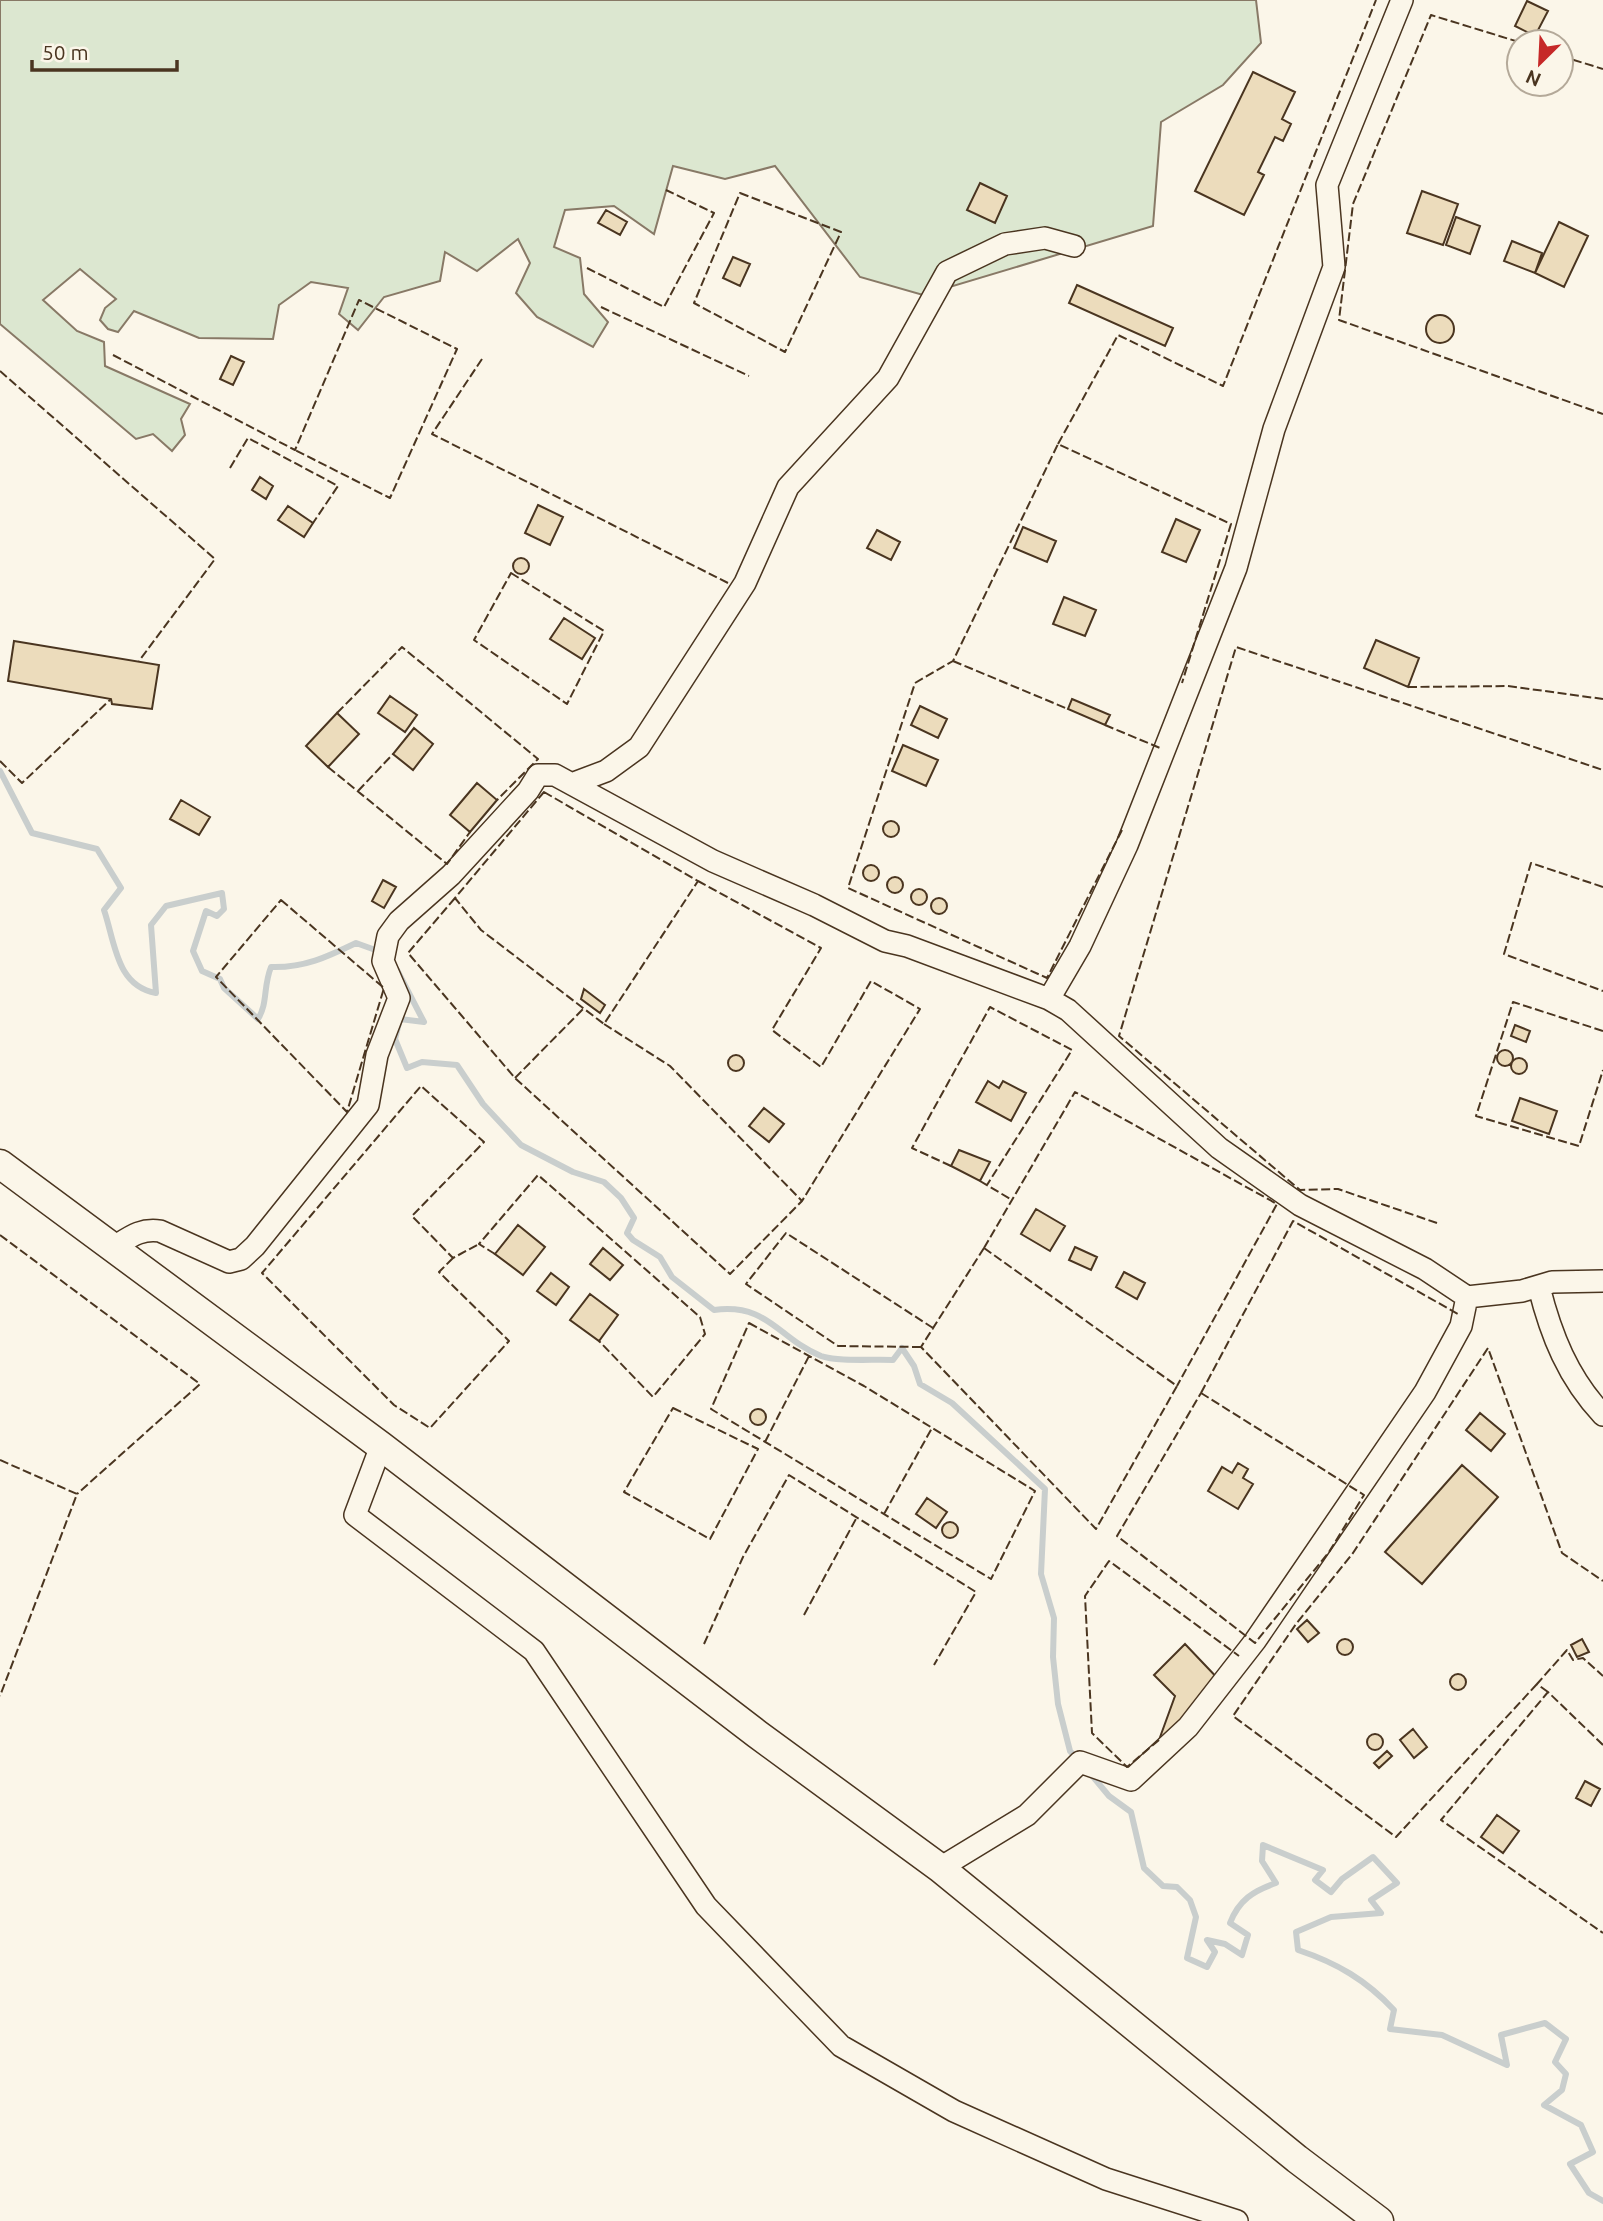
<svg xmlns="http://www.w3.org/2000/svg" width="1603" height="2221" viewBox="0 0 1603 2221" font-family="Ubuntu,sans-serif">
<rect width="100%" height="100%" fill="#fbf6e9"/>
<path fill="#dce7d0" stroke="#887966" stroke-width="2" d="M0,0H1256L1261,43L1223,85L1161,122L1153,226L923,295L860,277L775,166L725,179L673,166L654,234L614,206L565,210L554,247L580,258L584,294L608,322L593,347L537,317L516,293L530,263L518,239L477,271L445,252L440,281L384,297L358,330L339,314L348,288L311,282L279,305L273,339L199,338L134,311L118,332L108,329L100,320L105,308L116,299L80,269L43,300L77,331L104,342L105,366L190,404L181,419L185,435L172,451L153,434L136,439L0,324Z"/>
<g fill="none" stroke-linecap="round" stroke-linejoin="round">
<path stroke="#c9cecd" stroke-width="6" d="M0,771L32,833L97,849L121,888L104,910C115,942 116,986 156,993L151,925L166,906L222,893L224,909L217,916L206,911L193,951L202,971L220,979L224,988L258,1019C268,1003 263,987 271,967C304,968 327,957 356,943L381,952
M397,970L424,1022L400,1019L395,1039L407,1068L422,1062L457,1065L483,1104L521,1145L573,1172L604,1182L621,1198L634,1218L627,1233L633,1240L660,1257L672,1277L714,1310C769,1303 777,1338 821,1356C837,1362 874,1359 893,1360L902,1348L914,1366L920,1384L952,1403L1045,1489L1041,1574L1054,1618L1053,1657L1058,1704L1070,1751L1077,1759
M1089,1772L1109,1796L1131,1812L1144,1868L1163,1886L1177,1887L1190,1900L1196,1917L1187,1958L1207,1967L1215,1952L1207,1940L1225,1944L1242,1955L1248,1935L1230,1923C1239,1900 1253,1891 1276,1883L1262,1861L1263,1845L1323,1870L1315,1880L1331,1892L1342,1879L1373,1857L1397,1883L1371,1900L1381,1913L1331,1917L1296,1932L1298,1950C1337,1963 1366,1980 1394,2010L1390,2029L1442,2035L1507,2065L1501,2035L1545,2023L1566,2039L1555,2062L1566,2074L1562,2090L1544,2105L1581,2125L1593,2152L1570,2164L1589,2193L1603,2201"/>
</g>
<path fill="#ecdcbc" stroke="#4a3520" stroke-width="2" d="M1527,1L1548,11L1535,36L1515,26Z
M1253,72L1295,92L1282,119L1291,124L1283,141L1275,137L1258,172L1264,175L1244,215L1195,191Z
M980,183L1007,196L995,223L967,210Z
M1422,191L1458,204L1443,245L1407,233Z
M606,210L627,222L620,235L598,223Z
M1456,217L1480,226L1470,254L1446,245Z
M1559,222L1588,236L1564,287L1535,273Z
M1512,241L1542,253L1535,273L1504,261Z
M733,257L750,264L740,286L723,278Z
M1077,285L1173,328L1165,346L1069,303Z
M1426 329a14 14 0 1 1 28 0a14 14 0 1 1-28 0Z
M231,356L244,362L233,385L220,379Z
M260,477L273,486L266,499L252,490Z
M538,505L563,517L550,545L525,533Z
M288,506L313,523L304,537L278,520Z
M1176,519L1200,530L1186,562L1162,552Z
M1023,527L1056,541L1047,562L1014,548Z
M877,530L900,542L891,560L867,548Z
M513 566a8 8 0 1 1 16 0a8 8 0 1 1-16 0Z
M1064,597L1096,610L1085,636L1053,624Z
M564,618L595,638L582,659L550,639Z
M1376,640L1419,658L1408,687L1364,668Z
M14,641L159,665L152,709L112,704L111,699L8,681Z
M390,696L417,715L405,732L378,713Z
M1072,699L1110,715L1105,725L1068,709Z
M920,706L947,719L938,738L911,725Z
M337,713L359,734L328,767L306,746Z
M414,728L433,744L413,770L393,754Z
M903,745L938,760L926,786L892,771Z
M477,783L497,800L470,832L450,815Z
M181,800L210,817L199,835L170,819Z
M883 829a8 8 0 1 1 16 0a8 8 0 1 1-16 0Z
M863 873a8 8 0 1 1 16 0a8 8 0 1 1-16 0Z
M887 885a8 8 0 1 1 16 0a8 8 0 1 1-16 0Z
M383,880L396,887L384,908L372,901Z
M911 897a8 8 0 1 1 16 0a8 8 0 1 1-16 0Z
M931 906a8 8 0 1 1 16 0a8 8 0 1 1-16 0Z
M584,989L605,1005L600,1013L581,999Z
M1515,1025L1530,1031L1526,1042L1511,1036Z
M1497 1058a8 8 0 1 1 16 0a8 8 0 1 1-16 0Z
M728 1063a8 8 0 1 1 16 0a8 8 0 1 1-16 0Z
M1511 1066a8 8 0 1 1 16 0a8 8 0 1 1-16 0Z
M988,1081L999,1088L1003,1081L1026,1093L1011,1121L976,1102Z
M1520,1098L1557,1111L1549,1134L1512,1121Z
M764,1108L784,1124L769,1142L749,1126Z
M959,1150L990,1162L980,1181L951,1166Z
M1036,1209L1065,1226L1050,1251L1021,1234Z
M518,1225L545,1247L523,1275L495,1254Z
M1075,1247L1097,1257L1091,1270L1069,1260Z
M603,1248L623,1265L610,1280L590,1264Z
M1124,1272L1145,1283L1137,1299L1116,1287Z
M551,1273L569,1287L556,1305L537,1291Z
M590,1294L618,1315L599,1341L570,1320Z
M750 1417a8 8 0 1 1 16 0a8 8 0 1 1-16 0Z
M1480,1413L1505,1434L1491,1451L1466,1430Z
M1238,1463L1248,1469L1243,1478L1253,1484L1238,1509L1208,1491L1222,1467L1232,1473Z
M1462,1465L1498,1497L1422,1584L1385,1552Z
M927,1498L947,1512L936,1528L916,1514Z
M942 1530a8 8 0 1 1 16 0a8 8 0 1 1-16 0Z
M1307,1620L1319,1633L1308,1642L1297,1629Z
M1337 1647a8 8 0 1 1 16 0a8 8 0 1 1-16 0Z
M1582,1639L1589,1652L1577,1657L1571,1645Z
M1185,1644L1223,1684L1159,1740L1175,1696L1154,1675Z
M1450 1682a8 8 0 1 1 16 0a8 8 0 1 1-16 0Z
M1413,1729L1427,1747L1414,1758L1400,1740Z
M1367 1742a8 8 0 1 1 16 0a8 8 0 1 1-16 0Z
M1387,1751L1392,1756L1379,1768L1374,1763Z
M1585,1781L1600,1789L1591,1806L1576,1798Z
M1497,1815L1519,1831L1503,1853L1481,1837Z"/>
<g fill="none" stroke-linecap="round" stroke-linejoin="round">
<defs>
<path id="minor" d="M574,783L606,771L639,747L745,583L788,487L888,378L947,272L1005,244L1045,238L1074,246
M1049,999L1080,946L1127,845L1236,568L1274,429L1334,267L1327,185L1402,0
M114,1247C130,1237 141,1228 160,1231L229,1262L241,1259L255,1246L368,1105L377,1055L399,998L383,961L388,936L399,921L451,875L528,791L538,775H555L713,861L814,905L885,941L907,946L1049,999L1068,1010L1219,1148L1300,1205L1425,1269L1467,1297L1522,1291L1552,1282L1603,1281
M1539,1287C1551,1335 1568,1378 1603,1415
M381,1446L355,1515L534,1651L706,1906L841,2046L954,2111L1106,2179L1237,2221
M940,1868L1027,1815L1080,1762L1131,1780L1188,1727L1255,1641L1425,1392L1461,1326L1467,1297"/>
<path id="major" d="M0,1164L381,1446L757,1734L940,1868L1297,2159L1379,2221"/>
</defs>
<use href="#minor" stroke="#4a3520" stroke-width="24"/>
<use href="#major" stroke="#4a3520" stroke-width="31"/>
<use href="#minor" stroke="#fbf6e9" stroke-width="21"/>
<use href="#major" stroke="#fbf6e9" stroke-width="28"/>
<path stroke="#4a3520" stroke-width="2" stroke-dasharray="9 3.5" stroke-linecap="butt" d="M1519,42L1431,15L1353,204L1339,320L1603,414
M1561,56L1603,69
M740,193L841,232L785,352L694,303Z
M587,268L664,307L714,213L666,190
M601,307L749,376
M113,355L295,450L359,300L457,349L390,498L295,450
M482,359L432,434L730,584
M0,371L215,559L139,661
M1058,444L1118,335L1223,386L1376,0
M230,468L248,438L338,486L313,523
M511,573L604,631L567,704L474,640Z
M953,661L1068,709
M1408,687L1508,686L1603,699
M337,713L402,647L538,759L497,800
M1105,725L1160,748
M0,761L22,783L111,699
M328,767L447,864L470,832
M358,791L393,754
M544,792L698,881L604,1024L481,930L455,898Z
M1122,830L1047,978L848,888L915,683L953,661L1058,444L1231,524L1182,683
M1603,887L1531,863L1504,954L1603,991
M455,898L408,953L515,1078L730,1274L802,1201L920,1009L871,981L821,1067L772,1030L821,948L698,881
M281,900L384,988L347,1112L216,977Z
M604,1024L670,1066L802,1201
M1603,1031L1513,1002L1476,1116L1579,1146L1603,1070
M515,1078L584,1008
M951,1166L912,1148L990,1007L1072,1050L987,1185
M980,1181L1012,1200
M1437,1223L1338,1189L1300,1190L1119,1036L1236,647L1603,770
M0,1235L200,1384L77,1494
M984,1248L1177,1386L1096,1529L921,1347Z
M984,1248L1075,1092L1277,1204L1177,1386
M495,1254L479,1244L538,1175L700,1317L705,1334L653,1397L599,1341
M453,1258L439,1272L509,1341L430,1428L394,1405L262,1273L421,1086L484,1142L412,1216L453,1258L479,1244
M749,1323L864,1386L1035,1491L991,1579L711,1409Z
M921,1347L838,1346L746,1284L786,1233L933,1328
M1201,1393L1364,1495L1329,1552L1255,1643L1117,1536Z
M1201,1393L1293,1221L1458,1314
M673,1408L758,1449L710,1539L624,1492Z
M765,1442L809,1356
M0,1460L77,1494L0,1696
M884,1514L932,1428
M804,1615L857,1517
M704,1644L743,1557L789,1475L976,1592L934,1665
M1537,1684L1396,1837L1233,1716L1296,1624L1353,1553L1488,1348L1562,1553L1603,1581
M1548,1692L1537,1684L1567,1650L1573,1660L1583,1658L1603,1676
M1159,1740L1127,1767L1092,1733L1085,1596L1109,1561L1239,1656
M1603,1745L1548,1692L1441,1820L1603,1933"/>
</g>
<g transform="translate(1540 63) rotate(204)"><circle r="33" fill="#fbf6e9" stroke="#b4a999" stroke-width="2"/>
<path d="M0-5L12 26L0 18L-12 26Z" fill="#c62828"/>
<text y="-10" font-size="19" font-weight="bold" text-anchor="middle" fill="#4a3520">N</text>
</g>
<path d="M32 60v10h145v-10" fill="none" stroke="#4a3520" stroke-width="3.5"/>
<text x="42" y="60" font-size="21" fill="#4a3520" stroke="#fbf6e9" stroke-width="5" paint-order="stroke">50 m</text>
</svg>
